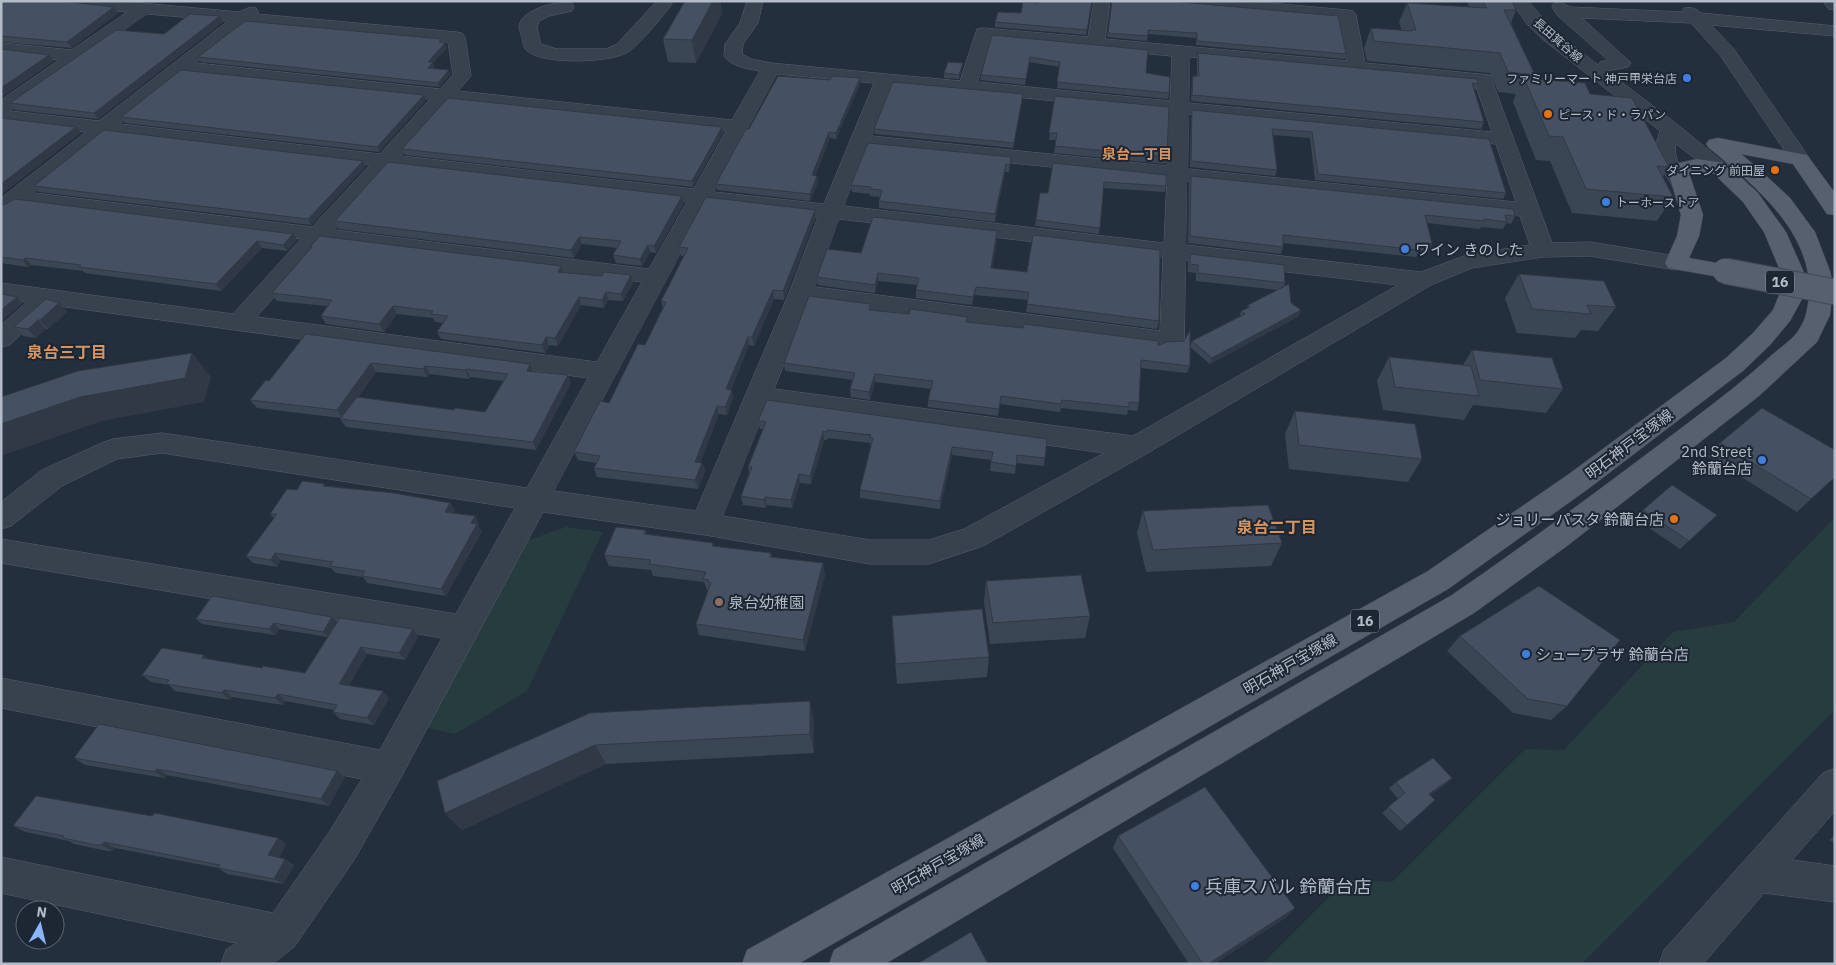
<svg xmlns="http://www.w3.org/2000/svg" width="1836" height="965" viewBox="0 0 1836 965" font-family="'IBM Plex Sans','Noto Sans JP',sans-serif">
<rect width="100%" height="100%" fill="#242f3e"/>
<path fill="#263c3f" d="M1835,517V710L1582,964H1262L1347,879L1392,882L1525,749L1564,750L1673,632L1734,622Z
M566,527L603,532L527,691L455,734L427,728L523,542Z"/>
<g fill="none" stroke-linecap="round" stroke-linejoin="round">
<defs>
<path id="minor" d="M54,1H120L239,12L250,7L256,8L258,12L257,14L456,32L462,33L465,37L471,76L458,91L732,120L760,71C748,69 732,67 724,56L725,44L740,23L747,1H763L758,23L743,44L742,54L751,59L771,63L960,81L977,29L983,28L1088,37L1094,1H1110L1105,39L1347,61L1339,19L1186,6L1180,5L1178,1H1247L1347,10L1353,11L1356,15L1365,63L1490,75L1552,243L1590,242L1676,256L1684,258L1687,263L1684,268L1676,270L1590,256L1543,257L1472,268L1431,285L1146,454L983,546L929,564H870L705,535L543,512L400,779L354,860L294,947L272,964H221L226,950L236,943L1,893V857L273,913L328,834L362,779L1,708V678L380,750L442,638L1,563V539L456,614L515,508L162,453L117,459L62,486L11,526L1,529V502L42,470L104,442L113,439L162,433L527,488L588,378L51,305L10,345L1,347V325L27,302L1,299V283L233,314L301,239L20,204C14,209 9,211 1,209V198L86,132L1,122V100L59,60L1,53V43L72,50L127,12L62,6L56,5ZM147,14L228,21L99,121L10,111ZM247,23L448,42L453,75L440,89L196,63ZM990,39L1172,56L1170,101L978,82ZM1190,57L1475,84L1492,132L1189,103ZM184,73L430,99L380,154L120,124ZM777,74L874,83L824,204L714,192ZM892,85L1169,112L1167,166L872,136ZM449,101L726,131L694,189L401,156ZM1189,114L1496,144L1516,202L1188,169ZM108,134L370,165L312,227L34,193ZM867,148L1167,179L1164,243L844,206ZM391,167L687,202L649,269L335,230ZM1187,181L1520,216L1530,245L1467,255L1421,272L1186,245ZM707,204L818,217L789,293L696,511L554,491ZM839,219L1163,257L1160,331L815,287ZM324,242L642,282L597,362L257,317ZM1186,260L1398,285L1133,436L774,389L809,302L1172,349L1181,347L1184,341ZM767,406L1104,453L964,529L929,540H870L723,516Z
M655,1H671L672,4C665,14 638,46 628,52C611,63 543,65 527,51C523,48 523,42 522,37C521,34 519,29 519,26C521,9 559,0 572,3L574,7L572,11L549,16L539,21L537,28L541,44L557,49H606L617,44L655,3Z
M1511,1H1528L1553,30L1598,65L1600,62L1608,60L1558,16L1552,7L1554,3L1560,2L1570,7L1682,12L1684,8C1692,7 1695,8 1701,13L1835,26V36L1711,25L1733,48L1810,159L1807,163L1800,165L1793,163L1720,55L1691,23L1582,18L1631,63L1628,67L1607,71L1678,125L1729,167L1726,171L1719,173L1712,171L1676,144C1672,159 1685,173 1692,186L1689,190L1682,192L1675,190L1657,161L1654,151L1660,131L1541,38L1528,25Z
M1823,1H1835V10L1829,9Z
M1835,769V811L1792,860L1835,866V902L1764,893L1703,964H1659L1664,950L1823,773Z"/>
<path id="major" d="M1718,138L1807,155L1835,193V215L1827,214L1793,164L1741,154L1759,169L1790,198L1815,232L1830,271L1833,286L1830,315L1817,342L1759,396L1567,546L1474,613L885,964H829L834,950L1452,595C1532,540 1610,482 1688,423C1717,401 1746,379 1773,354C1781,347 1792,340 1798,331C1801,327 1805,319 1806,314C1825,242 1758,188 1709,148L1706,144L1709,140Z
M1697,159L1726,163L1758,193L1786,232L1805,275V287L1802,299L1790,321L1770,345L1744,370L1588,489L1448,589L798,964H742L747,950L1428,571L1569,474L1726,358L1753,333L1773,310L1780,293L1782,275L1764,232L1743,202L1713,173H1689L1703,215L1699,236L1689,258L1733,266L1736,271L1733,276L1725,278L1668,268L1665,263L1677,236L1681,215L1668,171L1675,164Z"/>
</defs>
<use href="#minor" stroke="#565f6c" stroke-width="1"/>
<use href="#major" stroke="#414a57" stroke-width="1"/>
<use href="#minor" fill="#38414e" fill-rule="evenodd"/>
<use href="#major" fill="#56606e" fill-rule="evenodd"/>
<defs>
<path id="major-bridge" d="M1725,271L1835,292"/>
</defs>
<use href="#major-bridge" stroke="#414a57" stroke-width="27" stroke-linecap="butt"/>
<use href="#major-bridge" stroke="#56606e" stroke-width="25"/>
</g>
<path fill="#3b4654" fill-rule="evenodd" d="M1,1L114,7L118,13L72,48L1,42Z
M684,1H720L722,14L696,63L668,62L663,39L685,2Z
M1092,1L1086,35L995,27V22L1021,13L1038,3Z
M1112,1L1181,2L1346,54L1345,59L1196,45V38L1148,34L1147,41L1107,37Z
M1467,1H1512L1516,10L1511,23L1535,75L1533,79L1590,94L1669,167L1663,177L1673,197L1657,221L1572,213L1550,161L1536,160L1513,102L1516,94L1498,92L1490,73L1367,61L1364,48L1371,28L1402,31L1399,22L1407,3L1469,7Z
M223,22L98,119L15,110L10,103Z
M992,35L1146,73L1169,93L1168,99L1057,88L1060,67L1029,62L1025,85L980,80L981,75Z
M442,39L443,43L447,48L433,63L434,67L433,68L451,74L439,87L201,62L198,57Z
M1198,53L1478,84L1475,90H1474L1484,122L1481,129L1191,101L1192,82L1193,76H1197V60Z
M962,67L959,79L944,78V73Z
M860,78V84L836,139L830,138L815,176L818,182L810,201L717,190L716,184L749,129L830,80Z
M1055,96L1167,157L1165,164L1054,153L1056,140H1049Z
M426,100L379,152L125,123L121,117Z
M1022,100L1013,148L875,134L874,129Z
M1192,110L1489,139L1506,193L1503,199L1315,180L1310,138L1273,135L1277,170L1275,176L1190,167L1191,116Z
M723,133L693,187L405,155L402,149Z
M1011,157L1009,172H1005L995,222L879,208V201L880,197L870,196V194L852,192L851,185Z
M1053,163L1166,186L1165,192L1103,188L1099,234L1035,226L1040,193H1048Z
M366,166L311,225L39,192L34,186Z
M1191,176L1515,216L1511,224L1506,223L1503,229L1481,227L1480,229L1427,223L1432,244L1429,252L1419,251L1416,257L1283,243V247L1281,254L1188,243L1189,183Z
M1,204L297,240L287,251L262,248L221,291L85,273L83,271L31,265L28,267L1,263Z
M684,204L656,253L650,252L642,266L616,263L613,255L618,248L582,244L574,258L339,229L335,221Z
M815,219L784,300L774,299L754,346L749,345L731,390L733,398L727,415L719,414L700,463H702L705,471L698,489L597,477L594,468L596,463L578,460L574,452L609,403L645,345L663,308L661,301L684,256H681L679,247Z
M997,239L992,268L1159,321L1157,329L1026,312L1028,300L975,295L972,305L916,298V290L917,285L878,281L875,293L818,285L817,277L861,253Z
M310,247L563,272L633,283L623,301L608,300L604,308L581,305L558,346L549,345L545,353L441,339L437,332L443,323L435,322L433,318L397,314L384,332L326,324L321,316L327,306L277,301L272,293L311,248Z
M1190,254L1285,283L1284,287L1291,303L1301,310L1299,316L1210,364L1190,347L1192,341L1239,317L1241,311L1247,308L1248,305L1278,290L1196,281V273L1188,272V262Z
M1519,274L1616,307L1598,331L1581,330L1575,338L1517,333L1505,298Z
M59,303L67,312L48,329H46L36,338L23,336L14,327Z
M870,304L871,310L1158,346L1190,366L1187,373L1140,368L1139,403L1137,411L1128,410L1127,415L1061,408L1060,412L1000,404L998,416L928,407V400L931,389L875,382L870,400L851,397L850,389L853,380L785,371L784,363Z
M306,334L533,371L571,383L536,450L346,427L340,419L341,418L257,408L250,400L269,381ZM376,372L427,377L430,374L469,379L470,377L503,381L485,412L454,410L358,397Z
M1472,350L1563,389L1546,413L1473,405L1464,420L1383,410L1377,381L1389,357L1463,365Z
M1295,411L1422,459L1408,482L1289,469L1285,434Z
M758,421L1045,458L1044,466L1016,463L1015,474L990,471L991,460L952,455L940,509L860,498V490L871,446H870V443L828,438L827,440H824L811,484L800,483L792,508L767,505L766,508L743,505L741,496L749,473L748,467L763,429H760Z
M1720,443L1811,499L1797,512L1708,456Z
M326,486L450,503L455,510L453,513L475,516L479,524L478,526L482,531L446,596L367,583L363,577L336,573L331,568L281,560L277,567L253,563L246,556L274,518L270,514L297,490Z
M1643,510L1717,515L1680,549L1636,519Z
M1143,511L1282,543L1271,566L1146,572L1137,533Z
M645,530L647,534L713,543L714,546L771,553L772,557L825,575L805,651L699,635L696,624L708,590H707L704,582L653,576L651,570L609,566L604,555Z
M986,581L1090,616L1085,638L990,644L984,602Z
M892,616L989,657L987,677L897,684L893,637Z
M332,617L337,622L328,637L279,629L275,635L202,624L196,619Z
M340,618L418,637L405,660L367,654L349,685L389,698L374,725L340,719L333,712L334,710L285,701L283,705L232,697L230,700L175,691L169,685L151,682L142,675L210,660L262,668L305,673Z
M1460,636L1567,706L1551,720L1513,713L1447,651Z
M590,713L814,721V753L606,764L462,830L445,813Z
M74,758L345,777L329,806L167,775L165,778L85,765Z
M1396,782L1445,785L1430,795L1428,807L1400,831L1382,813L1398,799L1389,788Z
M13,826L278,838L286,844L279,858L294,865L283,884L227,874L218,868L115,848L112,851H107L74,844L69,841L26,832Z
M1835,834V844L1830,840Z
M1118,836L1295,908L1285,918L1214,964H1189L1113,848Z"/>
<path fill="#303945" d="M712,1H720L722,14L696,63L692,40Z
M114,7L118,13L72,48L67,42Z
M220,16L223,22L98,119L94,113Z
M445,43L447,48L433,63L434,67L429,72L428,68V62Z
M49,55L54,61L1,98V88Z
M963,63L959,79V75Z
M449,70L451,74L439,87L438,83Z
M860,78V84L836,139V133Z
M424,95L426,100L379,152L377,147Z
M76,127L81,133L1,195V184Z
M722,127L723,133L693,187L692,181Z
M829,132L830,138L813,182L812,175Z
M363,161L366,166L311,225L308,219Z
M1006,164L1005,172L995,222V214Z
M817,176L818,182L810,201V194Z
M682,196L684,204L656,253L654,246Z
M815,210V219L784,300L783,291Z
M997,231V239L990,276L991,268Z
M293,234L297,240L287,251L283,245Z
M579,237L582,244L574,258L571,250Z
M257,241L262,248L221,291L216,284Z
M648,245L650,252L642,266L640,259Z
M25,258L31,265L28,267L23,260Z
M561,266L564,274L558,272Z
M878,273V281L875,293V285Z
M631,275L633,283L623,301L621,294Z
M976,287L975,295L972,305L973,297Z
M773,290L774,299L754,346L752,337Z
M606,292L608,300L604,308L602,300Z
M17,297L23,303L1,322V310Z
M579,297L581,305L558,346L555,338Z
M59,303L67,312L48,329L40,320Z
M393,306L397,314L384,332L379,324Z
M1301,310L1299,316L1210,364L1212,358Z
M38,320L46,329L36,338L28,329Z
M546,337L549,345L545,353L542,345Z
M748,337L749,345L728,397L726,389Z
M192,353L211,377L204,402L102,421L1,456V424L80,397Z
M371,363L376,372L342,418L337,410Z
M530,364L534,373L527,371Z
M425,366L430,374L427,377L423,369Z
M466,369L470,377L469,379L465,370Z
M875,374V382L870,400L869,392Z
M568,375L571,383L536,450L533,442Z
M732,390L733,398L727,415L725,407Z
M717,406L719,414L697,470L695,462Z
M823,431L824,440L811,484L810,476Z
M952,447V455L940,509V501Z
M702,463L705,471L698,489L695,480Z
M799,474L800,483L792,508L791,500Z
M765,497L767,505L766,508L764,500Z
M450,503L455,510L449,519L445,512Z
M475,516L479,524L478,526L482,531L446,596L441,589L471,523Z
M275,553L281,560L277,567L271,560Z
M823,563L825,575L805,651L803,640Z
M332,617L337,622L328,637L323,632Z
M274,623L279,629L275,635L269,629Z
M413,629L418,637L405,660L399,653Z
M361,647L367,654L346,691L339,684Z
M204,655L212,662L202,658Z
M224,690L232,697L230,700L222,693Z
M383,691L389,698L374,725L367,718Z
M278,694L285,701L283,705L275,698Z
M810,701L814,721V753L810,734Z
M595,745L606,764L462,830L445,813Z
M157,769L167,775L165,778L155,772Z
M337,771L345,777L329,806L321,799Z
M1452,778L1445,785L1422,800L1429,794Z
M278,838L286,844L277,861L268,855Z
M104,842L115,848L112,851L101,845Z
M285,859L294,865L283,884L274,879Z
M1295,908L1285,918L1214,964H1208Z"/>
<path fill="#455162" stroke="#303945" d="M1,1H62L114,7L67,42L1,36Z
M685,1H713L692,40L663,39Z
M1039,1H1092L1087,30L995,22L998,12L1021,13L1023,2L1038,3Z
M1112,1H1180L1181,2L1338,16L1346,54L1197,41V33L1148,30V36L1108,33Z
M1483,1H1512L1516,10H1504L1535,75L1508,72L1500,53L1374,41L1371,28L1412,31L1411,30H1416L1407,3L1487,8Z
M190,14L220,16L94,113L10,103L116,30L164,34Z
M245,21L442,39L439,42L445,43L428,62H433L428,68L449,70L438,83L198,57Z
M992,35L1148,50L1146,73L1170,77L1169,93L1057,82L1060,62L1030,57L1026,79L981,75Z
M1,49L49,55L1,88Z
M1198,53L1477,79L1478,84L1472,83L1484,122L1192,95L1193,76H1199Z
M948,62L963,63L959,75L944,73Z
M181,70L424,95L377,147L121,117Z
M778,76L830,80L832,76L860,78L836,133L829,132L812,175L817,176L810,194L716,184L746,129H749Z
M1524,78L1585,83L1590,94L1632,98L1669,167L1657,166L1673,197L1586,189L1563,137L1549,136Z
M893,82L1023,94L1014,143L874,129Z
M1055,96L1169,107L1167,157L1055,146L1057,133H1049Z
M448,98L722,127L692,181L402,149Z
M1192,110L1489,139L1506,193L1318,174L1312,132L1272,129L1277,170L1191,161Z
M1,118L76,127L1,184Z
M104,130L363,161L308,219L34,186Z
M868,143L1011,157L1010,165L1006,164L995,214L879,201L882,190L870,189L871,187L851,185Z
M388,162L682,196L654,246L648,245L640,259L613,255L621,241L579,237L571,250L335,221Z
M1053,163L1166,175V186L1104,182L1100,228L1036,220L1040,193H1048Z
M1191,176L1513,209L1515,216L1505,215L1507,222L1484,219V221L1425,215L1432,244L1418,243L1419,250L1283,235V247L1190,236Z
M706,197L815,210L783,291L773,290L752,337H748L726,389L732,390L725,407L717,406L695,462L702,463L695,480L594,468L600,456L574,452L600,401L609,403L638,344L645,345L666,302L661,301L688,248L679,247Z
M15,199L293,234L283,245L257,241L216,284L79,267L81,265L25,258L23,260L1,257V204L4,205Z
M873,217L997,231L991,268L1027,272L1033,235L1160,250L1159,321L1027,304L1029,292L976,287L973,297L916,290L919,278L878,273L875,285L817,277L827,249L861,253Z
M320,236L561,266L558,272L602,276L604,272L631,275L621,294L606,292L602,300L579,297L555,338L546,337L542,345L437,332L448,316L431,314L433,311L393,306L379,324L321,316L332,300L272,293L312,247H310Z
M1190,254L1284,265L1285,283L1198,273V265L1190,264Z
M1519,274L1604,281L1616,307L1587,305L1591,314L1532,309Z
M1289,284L1291,303L1301,310L1212,358L1192,341L1245,314L1241,311L1250,307L1248,305Z
M1,294L17,297L1,310Z
M809,296L870,304L869,310L909,314L911,309L968,317L966,322L1023,328L1024,324L1158,341V346L1166,342L1184,341L1190,330V366L1141,360L1139,403L1129,402V407L1062,400L1061,404L1001,396L999,409L928,400L933,381L875,374L869,392L850,389L855,373L784,363Z
M46,299L59,303L40,320H38L28,329L14,327Z
M306,334L530,364L527,371L568,375L533,442L340,419L357,397L454,410L455,408L485,412L508,374L466,369L465,370L425,366L423,369L371,363L337,410L250,400L266,380L269,381Z
M1472,350L1552,358L1563,389L1480,380Z
M192,353L185,378L80,397L1,424V397L78,371Z
M1389,357L1471,366L1479,396L1395,387Z
M767,400L1047,439L1045,458L1017,455L1016,466L991,462L993,452L952,447L940,501L860,490L873,438H870L871,435L827,430V432L823,431L810,476L799,474L791,500L765,497L764,500L741,496L752,467H748L766,422L758,421Z
M1762,408L1835,450V477L1811,499L1720,443Z
M1295,411L1415,424L1422,459L1299,445Z
M302,481L325,484L323,486L394,493L450,503L445,512L475,516L471,523L477,524L441,589L362,576L365,571L330,566L333,562L275,553L271,560L246,556L277,514H270L287,489L297,490Z
M1672,485L1717,515L1689,541L1643,510Z
M1268,505L1282,543L1153,550L1143,511Z
M616,527L645,530L644,534L713,543L712,546L771,553L770,557L823,563L803,640L696,624L711,583L708,582L709,580L703,579L706,572L649,564L651,560L604,555Z
M1081,575L1090,616L993,623L986,581Z
M1539,586L1620,640L1567,706L1528,699L1460,636Z
M212,596L332,617L323,632L274,623L269,629L196,619Z
M982,609L989,657L896,664L892,616Z
M340,618L413,629L399,653L361,647L339,684L383,691L367,718L333,712L337,705L278,694L275,698L224,690L222,693L166,684L169,680L142,675L162,648L204,655L202,658L262,668L263,666L305,673Z
M810,701V734L595,745L445,813L437,781L590,713Z
M99,724L337,771L321,799L157,769L155,772L74,758Z
M1433,758L1452,778L1429,794L1435,800L1407,825L1388,807L1405,793L1396,782Z
M1205,787L1295,908L1208,964H1203L1118,836Z
M36,796L152,816L155,813L278,838L268,855L285,859L274,879L218,868L220,865L104,842L101,845H96L63,838L64,836L13,826Z
M971,932L988,964H917Z"/>
<g fill="#3f7fe0" stroke="#1d2633" stroke-width="2">
<circle cx="1687" cy="78" r="5"/>
<circle cx="1606" cy="202" r="5"/>
<circle cx="1405" cy="249" r="5"/>
<circle cx="1762" cy="460" r="5"/>
<circle cx="1526" cy="654" r="5"/>
<circle cx="1195" cy="886" r="5"/>
</g>
<g fill="#e8710a" stroke="#1d2633" stroke-width="2">
<circle cx="1548" cy="114" r="5"/>
<circle cx="1775" cy="170" r="5"/>
<circle cx="1674" cy="519" r="5"/>
</g>
<circle fill="#8d6e63" stroke="#1d2633" stroke-width="2" cx="719" cy="602" r="5"/>
<g text-anchor="middle" dominant-baseline="central" stroke-width="4" stroke-linejoin="round" paint-order="stroke">
<g font-size="12" fill="#b4bcc9" stroke="#1d2633">
<text transform="translate(1558 40) rotate(41)">長田箕谷線</text>
</g>
<g font-size="12" fill="#b4bcc9" stroke="#1d2633" text-anchor="end">
<text x="1677" y="78">ファミリーマート 神戸甲栄台店</text>
<text x="1558" y="114" text-anchor="start">ピース・ド・ラパン</text>
<text x="1765" y="170">ダイニング 前田屋</text>
<text x="1616" y="202" text-anchor="start">トーホーストア</text>
</g>
<g font-size="14" font-weight="bold" fill="#d59563" stroke="#1d2633">
<text x="1137" y="154">泉台一丁目</text>
</g>
<g fill="#1d2633" stroke="#878f9c" stroke-width="1">
<rect x="1766" y="270.5" width="28" height="23" rx="4"/>
<rect x="1351" y="609.5" width="28" height="23" rx="4"/>
</g>
<g font-size="14" font-weight="bold" fill="#b4bcc9">
<text x="1780" y="282">16</text>
<text x="1365" y="621">16</text>
</g>
<g font-size="15" fill="#b4bcc9" stroke="#1d2633" text-anchor="start">
<text x="1415" y="249">ワイン きのした</text>
<text x="1752" y="451" text-anchor="end">2nd Street<tspan x="1752" dy="17">鈴蘭台店</tspan></text>
<text x="1664" y="519" text-anchor="end">ジョリーパスタ 鈴蘭台店</text>
<text x="729" y="602">泉台幼稚園</text>
<text x="1536" y="654">シュープラザ 鈴蘭台店</text>
</g>
<g font-size="15" fill="#b4bcc9" stroke="#1d2633">
<text transform="translate(1629 444) rotate(-37)">明石神戸宝塚線</text>
<text transform="translate(1290 664) rotate(-30)">明石神戸宝塚線</text>
<text transform="translate(938 864) rotate(-30)">明石神戸宝塚線</text>
</g>
<g font-size="16" font-weight="bold" fill="#d59563" stroke="#1d2633">
<text x="67" y="352">泉台三丁目</text>
<text x="1277" y="527">泉台二丁目</text>
</g>
<g font-size="18" fill="#b4bcc9" stroke="#1d2633" text-anchor="start">
<text x="1205" y="886">兵庫スバル 鈴蘭台店</text>
</g>
</g>
<rect width="1836" height="965" fill="none" stroke="#b4bcc9" stroke-width="5"/>
<g transform="translate(40 925) rotate(8)"><circle r="24" fill="#1d2633" stroke="#59626f"/>
<path d="M0-4L9 19L0 12L-9 19Z" fill="#8ab4f8"/>
<text y="-8" font-size="14" font-weight="bold" text-anchor="middle" fill="#b4bcc9">N</text>
</g>
</svg>
